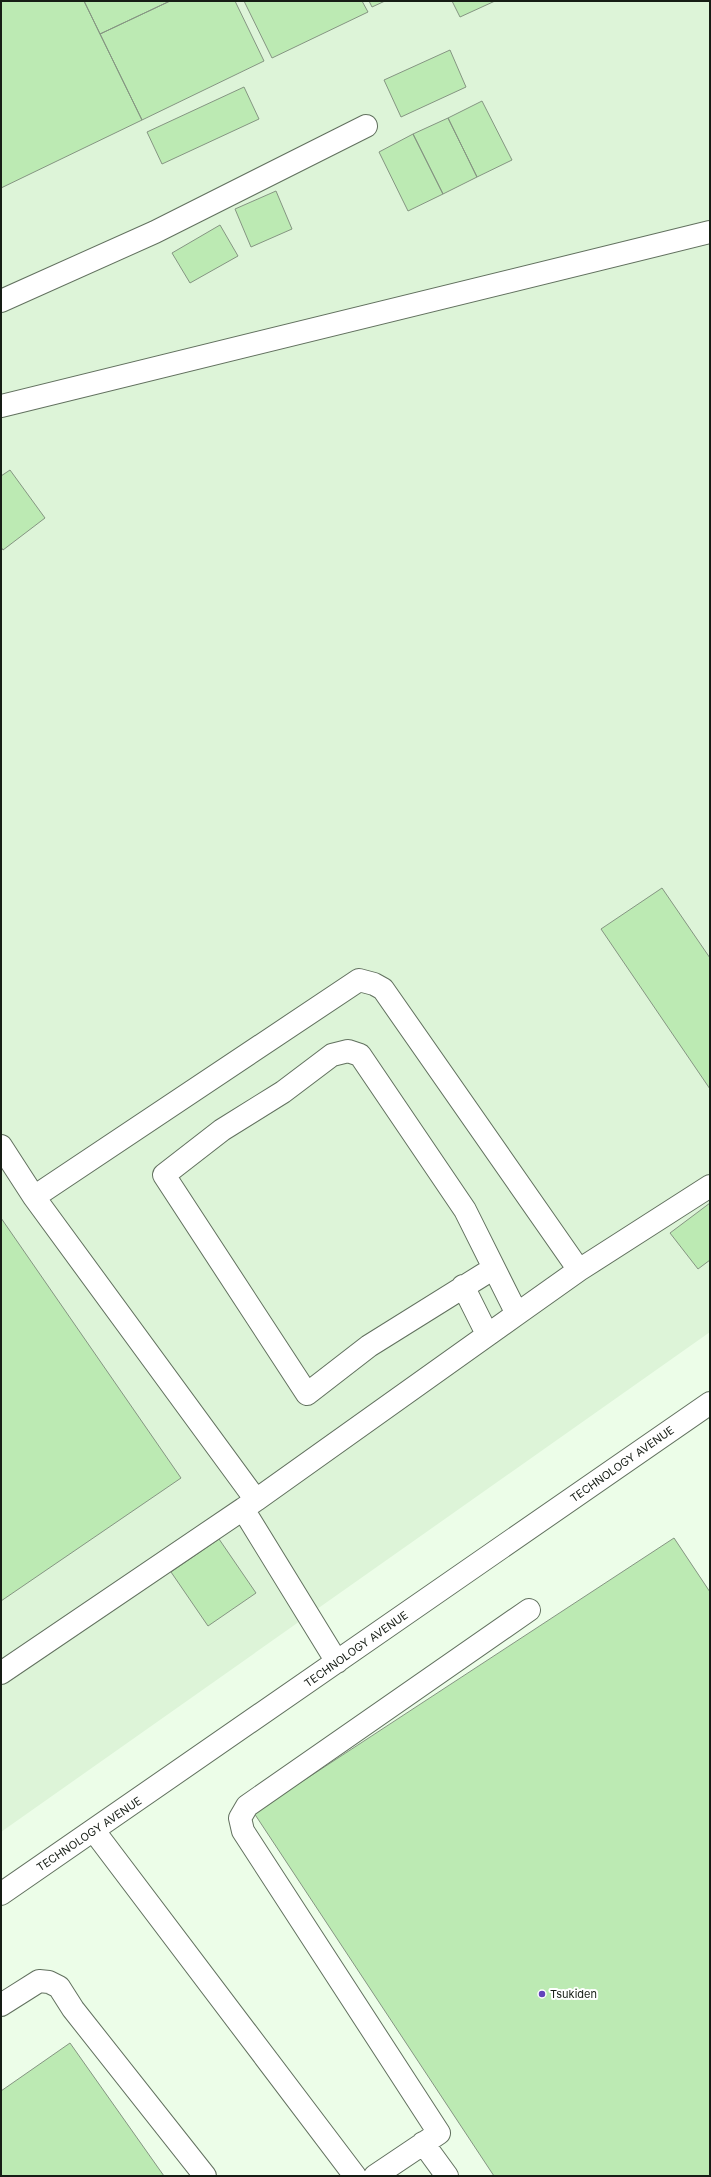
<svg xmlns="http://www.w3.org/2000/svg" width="711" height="2177" viewBox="0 0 711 2177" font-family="Inter,sans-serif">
<rect width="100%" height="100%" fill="#ecfde8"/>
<path fill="#ddf4d8" d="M1,1H710V1332L1,1832Z"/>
<path fill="#bceab3" stroke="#859582" d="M1,1H84L142,120L1,188Z
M84,1H170L100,34Z
M170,1H235L264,61L142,120L100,34Z
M244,1H362L368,12L272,58Z
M369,1H385L372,7Z
M452,1H495L460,17Z
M450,50L466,87L401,117L384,80Z
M244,87L259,119L162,164L147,132Z
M482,101L512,160L477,177L448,118Z
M448,118L477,177L443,194L413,134Z
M413,134L443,194L408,211L379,152Z
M276,191L292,229L251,247L235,209Z
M220,225L238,256L190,283L172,253Z
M10,470L45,518L3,550L1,547V476Z
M662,888L710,958V1089L601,929Z
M710,1203V1260L698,1269L670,1233Z
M1,1218L181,1478L1,1601Z
M674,1538L710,1592V2176H494L254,1813Z
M219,1539L256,1593L208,1626L171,1572Z
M70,2043L164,2176H1V2091Z"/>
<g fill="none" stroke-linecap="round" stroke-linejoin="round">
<defs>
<path id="minor" d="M1,301L155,232L366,126
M1,406L710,232
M1,1146L34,1197L256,1500L243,1509L337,1662
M34,1197L359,980L374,984L383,989L579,1270
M494,1268L369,1346L307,1394L164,1175L222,1130L283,1092L332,1055L348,1051L360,1055L465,1210L517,1314
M463,1286L487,1334
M256,1500L517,1314L579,1270L710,1186
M1,1673L243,1509
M94,1831L355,2176
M1,1894L710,1403
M1,2005L39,1981L49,1982L59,1987L73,2009L205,2176
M423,2143L447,2176
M375,2176L439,2133L243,1831L240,1818L247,1806L529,1610"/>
</defs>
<use href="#minor" stroke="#62715f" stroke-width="24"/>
<use href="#minor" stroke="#fff" stroke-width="22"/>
</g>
<circle fill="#6343bc" stroke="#fff" stroke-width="1.5" cx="542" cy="1994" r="4"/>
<g text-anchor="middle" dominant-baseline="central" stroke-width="4" stroke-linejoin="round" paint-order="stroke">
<g font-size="11" fill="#161d15" stroke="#fff">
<text transform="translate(622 1464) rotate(-35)">TECHNOLOGY AVENUE</text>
<text transform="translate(356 1649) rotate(-35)">TECHNOLOGY AVENUE</text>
<text transform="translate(89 1834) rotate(-34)">TECHNOLOGY AVENUE</text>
</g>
<g font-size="11" fill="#161d15" stroke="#fff" text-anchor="start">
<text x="550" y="1994">Tsukiden</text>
</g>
</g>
<rect width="711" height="2177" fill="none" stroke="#161d15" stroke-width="4"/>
</svg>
